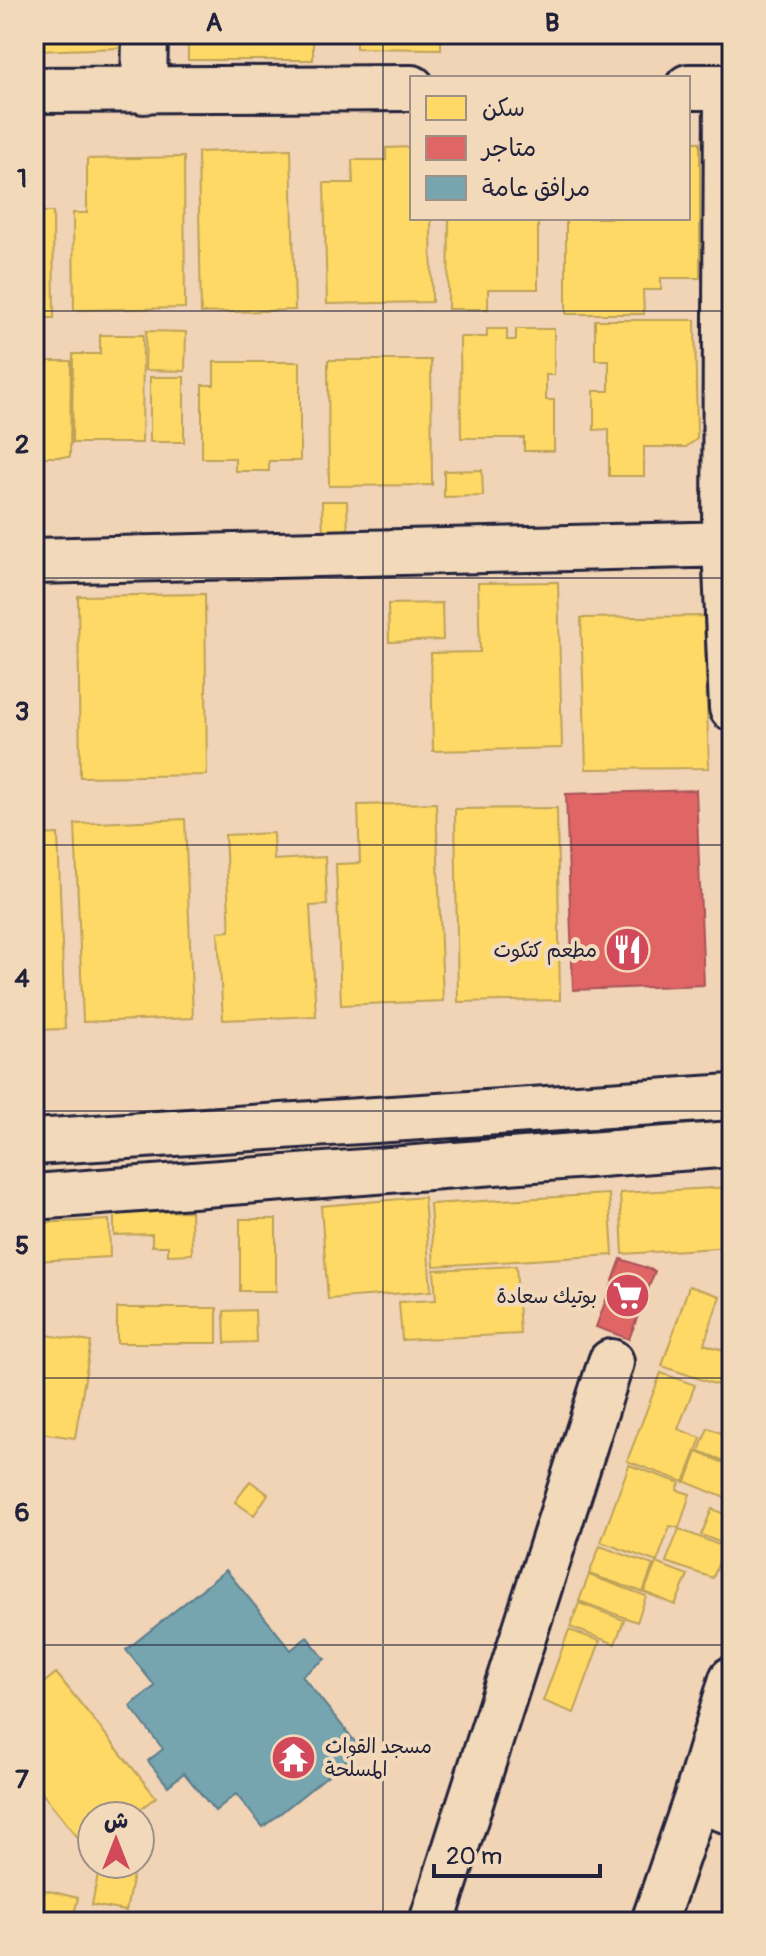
<svg xmlns="http://www.w3.org/2000/svg" width="766" height="1956" viewBox="0 0 766 1956" font-family="Pangolin,'Playpen Sans Arabic',sans-serif">
<rect width="100%" height="100%" fill="#f1d3b5"/>
<filter id="ink" filterUnits="userSpaceOnUse"><feTurbulence type="fractalNoise" baseFrequency=".0125" numOctaves="2"/><feDisplacementMap in="SourceGraphic" scale="16" xChannelSelector="R" yChannelSelector="G"/><feConvolveMatrix kernelMatrix="1 2 1 2 8 2 1 2 1" color-interpolation-filters="sRGB"/></filter>
<g filter="url(#ink)">
<path fill="#ffd966" stroke="#bda259" stroke-width="2" d="M34,34H120V48L34,51Z
M188,34H313V60H188Z
M317,34H350V40H317Z
M356,34H441V49L356,48Z
M688,142H700V278H661V290H643L644,314H566V218H688Z
M412,147V218H431L432,302L327,304L324,183H353L352,160H386V148Z
M291,149L295,310L201,313L198,152Z
M184,157L185,308L74,310L73,213H87V159Z
M34,212H53L54,318H34Z
M449,218H538V289H488V309H448Z
M595,320H695L697,439L686,447H644V476H609V429L594,430V391H609V360H595Z
M487,329H507V340H516V329H554V375H546V400H554V451H524V438H461L460,337H487Z
M146,331L186,332L185,371L145,370Z
M100,335H143L142,443H72L73,354H100Z
M328,360H431L432,485L329,486Z
M34,361H71L70,457H34Z
M214,362H300V461H269V471H235V458H202V385H214Z
M150,377H184V442H150Z
M482,470L483,496L444,497V471Z
M322,501H347L348,539L323,540Z
M558,582L562,748L433,751L431,653L480,652L478,583Z
M205,594L207,775L80,777L78,596Z
M442,603L443,640L389,642L388,604Z
M704,616L709,768L586,769L581,618Z
M436,803L443,1001L341,1005L336,864L360,863L358,805Z
M557,808L560,1000L458,1002L455,809Z
M185,819L193,1018L83,1022L75,824Z
M273,833L274,860L325,857L327,905L310,906L316,1016L223,1020L218,932L230,931L225,835Z
M58,834L65,1029L34,1030V835Z
M732,1187V1247L623,1254L620,1193Z
M609,1194L613,1255L434,1266L430,1204Z
M424,1197L431,1291L328,1299L321,1206Z
M191,1211L192,1254L168,1255V1246H152V1234L114,1235V1213Z
M240,1219H276V1291H240Z
M109,1220L110,1257L34,1261V1223Z
M516,1266L520,1334L402,1340L399,1302L436,1300L434,1270Z
M689,1286L720,1296L704,1344L732,1353V1371L726,1388L662,1366Z
M117,1308H217V1343H117Z
M255,1310L256,1342L225,1343L224,1311Z
M34,1333L91,1342L75,1438L34,1432Z
M661,1373L695,1385L678,1429L701,1438L684,1482L627,1461Z
M708,1428L732,1437V1464L699,1451Z
M697,1452L732,1466V1480L725,1498L686,1482Z
M629,1465L680,1483L677,1490L690,1494L679,1528L670,1526L657,1562L601,1542Z
M250,1481L268,1494L254,1515L235,1502Z
M712,1509L732,1517V1547L701,1535Z
M679,1529L724,1547L713,1578L666,1562Z
M600,1546L653,1565L643,1592L589,1574Z
M656,1563L688,1575L675,1605L644,1592Z
M589,1575L646,1596L637,1622L579,1601Z
M579,1603L624,1620L615,1644L570,1627Z
M569,1630L600,1641L574,1713L543,1701Z
M56,1673L156,1797L131,1816H92V1847L88,1850L34,1783V1691Z
M100,1864L134,1869L126,1911L92,1905Z
M45,1890L78,1898L72,1922H37Z
M84,1915L111,1921V1922H82Z"/>
<path fill="#e06666" stroke="#a75259" stroke-width="2" d="M696,790L704,985L573,990L566,794Z
M621,1259L655,1271L629,1339L596,1327Z"/>
<path fill="#76a5af" stroke="#5d7e8c" stroke-width="2" d="M226,1570L291,1650L307,1637L325,1659L302,1676L361,1749L263,1827L236,1794L215,1811L184,1773L168,1786L148,1761L163,1749L130,1706L155,1686L126,1650Z"/>
<g fill="none" stroke-linecap="round" stroke-linejoin="round">
<defs>
<path id="minor" d="M688,87H732
M727,87L725,545L732,708
M34,90L412,88
M144,91L145,34
M34,561L732,544
M696,1800L732,1812
M432,1922L611,1362
M654,1922L696,1800L732,1679"/>
<path id="secondary" d="M34,1142L732,1097
M34,1197L732,1144"/>
</defs>
<use href="#minor" stroke="#22223b" stroke-width="50"/>
<use href="#secondary" stroke="#22223b" stroke-width="50"/>
<use href="#minor" stroke="#f2d9ba" stroke-width="44"/>
<use href="#secondary" stroke="#f2d9ba" stroke-width="44"/>
</g>
</g>
<path fill="none" stroke="#22223b" stroke-width="2" stroke-opacity="0.55" d="M383,34V1922M34,311H732M34,578H732M34,845H732M34,1111H732M34,1378H732M34,1645H732"/>
<defs>
<symbol id="restaurant-disc" viewBox="-11 -11 22 22"><circle r="9.5" fill="#d1495b" stroke="#f2d9ba"/><path d="M-5-6h1v4h1v-4h1v4h1v-4h1v5L-1.5 .5V6h-2V.5L-5-1ZM5-6V6H3V1.5H1.5Q1.5-4 5-6Z" fill="#fff"/></symbol>
<symbol id="supermarket-disc" viewBox="-11 -11 22 22"><circle r="9.5" fill="#d1495b" stroke="#f2d9ba"/><path d="M-6-5.5h2.5l.6 2H6L4.5 2H-2.5L-4.4-4H-6ZM-1.5 3.2a1.3 1.3 0 1 0 .1 0ZM3 3.2a1.3 1.3 0 1 0 .1 0Z" fill="#fff"/></symbol>
<symbol id="temple-disc" viewBox="-11 -11 22 22"><circle r="9.5" fill="#d1495b" stroke="#f2d9ba"/><path d="M0-6L5-2H3V0L6.5 2.5H4V6H1.5V3h-3V6H-4V2.5H-6.5L-3 0V-2H-5Z" fill="#fff"/></symbol>
</defs>
<g fill-rule="evenodd">
<use href="#restaurant-disc" x="602" y="924" width="51" height="51"/>
<use href="#supermarket-disc" x="602" y="1270" width="51" height="51"/>
<use href="#temple-disc" x="268" y="1732" width="51" height="51"/>
</g>
<g text-anchor="middle" dominant-baseline="central" stroke-width="8" stroke-linejoin="round" paint-order="stroke">
<g font-size="20" fill="#22223b" stroke="#f2d9ba" text-anchor="end">
<text x="597" y="950">مطعم كتكوت</text>
<text x="597" y="1296">بوتيك سعادة</text>
<text x="325" y="1746" text-anchor="start">مسجد القوات<tspan x="325" dy="23">المسلحة</tspan></text>
</g>
</g>
<rect width="766" height="1956" fill="none" stroke="#f2d9ba" stroke-width="88"/>
<rect x="410" y="76" width="280" height="144" fill="#f2d9ba" stroke="#9f9087" stroke-width="2"/>
<rect x="426" y="96" width="40" height="24" fill="#ffd966" stroke="#9f9087" stroke-width="2"/>
<text x="482" y="116" font-size="24" fill="#22223b">سكن</text>
<rect x="426" y="136" width="40" height="24" fill="#e06666" stroke="#9f9087" stroke-width="2"/>
<text x="482" y="156" font-size="24" fill="#22223b">متاجر</text>
<rect x="426" y="176" width="40" height="24" fill="#76a5af" stroke="#9f9087" stroke-width="2"/>
<text x="482" y="196" font-size="24" fill="#22223b">مرافق عامة</text>
<g transform="translate(116 1840)"><circle r="38" fill="#f2d9ba" stroke="#9f9087" stroke-width="2"/>
<path d="M0-6L14 30L0 20L-14 30Z" fill="#d1495b"/>
<text y="-12" font-size="22" font-weight="bold" text-anchor="middle" fill="#22223b">ش</text>
</g>
<path d="M434 1864v12h166v-12" fill="none" stroke="#22223b" stroke-width="4"/>
<text x="446" y="1864" font-size="24" fill="#22223b" stroke="#f2d9ba" stroke-width="6" paint-order="stroke">20 m</text>
<rect x="44" y="44" width="678" height="1868" fill="none" stroke="#22223b" stroke-width="3"/>
<g font-size="26" text-anchor="middle" font-weight="bold" fill="#22223b">
<text x="214" y="31">A</text>
<text x="552" y="31">B</text>
<text x="22" y="187">1</text>
<text x="22" y="453">2</text>
<text x="22" y="720">3</text>
<text x="22" y="987">4</text>
<text x="22" y="1254">5</text>
<text x="22" y="1521">6</text>
<text x="22" y="1788">7</text>
</g>
</svg>
